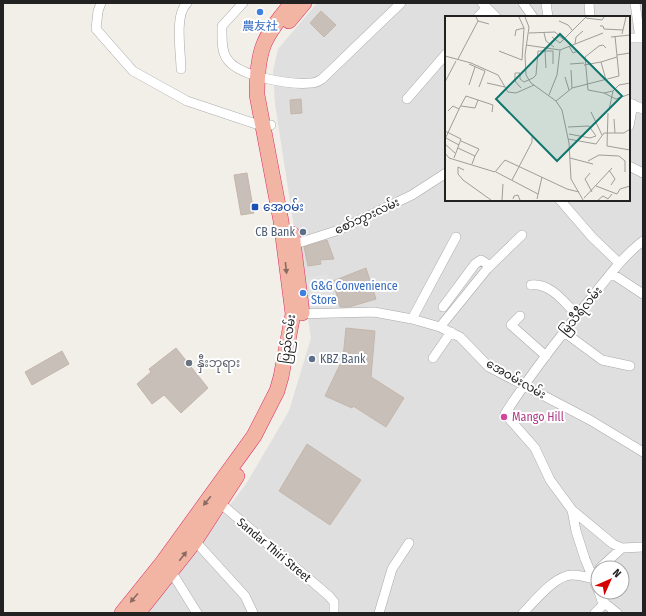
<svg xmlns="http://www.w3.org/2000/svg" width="646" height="616" viewBox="0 0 646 616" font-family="'Fira Sans Condensed','Noto Sans SC','Noto Sans Myanmar',sans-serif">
<rect width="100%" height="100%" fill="#f2efe9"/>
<path fill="#e0dfdf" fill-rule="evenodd" d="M317,3H643V613H147L246,484L289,411L311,338L275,104L273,71L278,49ZM446,17H629V200H446ZM598,568H622V592H598Z"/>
<path fill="#e2e2e2" d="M327,274L337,307L310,311L305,278Z"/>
<path fill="#c7bfb8" stroke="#c4b6ab" d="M321,11L336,25L324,37L310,23Z
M301,99L302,113L291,114L290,100Z
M247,173L254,213L241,215L234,175Z
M327,240L334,259L320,260L321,264L308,266L304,247Z
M366,268L376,299L349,307H340L333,281Z
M346,328L375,331L371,377L404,398L386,427L353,406L352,408L325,396L343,358Z
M176,348L208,388L181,413L164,395L152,404L137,384L151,372L149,369Z
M62,351L69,364L32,385L25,372Z
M307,444L361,480L330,525L279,491Z"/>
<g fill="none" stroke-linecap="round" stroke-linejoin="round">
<defs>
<path id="minor" d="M101,3L98,11L96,29L133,71L187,101L262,126L271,125
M243,3L222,26C222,36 221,51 227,59C239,77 291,85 311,83C315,83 319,81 322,79L401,3
M482,3L496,17
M523,3L533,17
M546,3L548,17
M589,3L590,17
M635,3L640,38
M478,17L486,8
M629,38H643
M181,69C181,52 174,15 187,3
M407,99L446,54
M629,103L643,109
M629,126L633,104
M629,166L643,173
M560,200L592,237L619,263
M289,246L339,230L412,195L446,173
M611,273L643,294
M531,285C551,283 564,302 577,315
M443,307L475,264L481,260L490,266
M297,314L374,312L412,319L440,327L460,337L489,367L590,420L643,452
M520,316L511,325L546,356
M412,319L456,237
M440,327L487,269L522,235
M564,332L602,360L630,366
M433,358L451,332
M220,503L329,596L334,602V613
M572,510L613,544L622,548L643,547
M195,541L245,596L253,613
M169,568L197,613
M600,568L622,548
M598,590L585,559L576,531L572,510L550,480L535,448L505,414C531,373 561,335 592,297C608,277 623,256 643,241
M599,592L602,601L617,613
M379,613L392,569L409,543
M523,613C534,602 555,575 572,575C579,575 587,577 594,579L598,571
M595,613L605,603"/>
<path id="trunk" d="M289,21L304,3
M292,234L302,313
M122,613L163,562L254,436L277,391L281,377L293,314L281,221L257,95C257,49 263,38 292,3
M138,613L195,541L237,476"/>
</defs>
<use href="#minor" stroke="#a9a9a9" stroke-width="10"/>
<use href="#trunk" stroke="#dc2a67" stroke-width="16"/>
<use href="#minor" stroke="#fff" stroke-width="9"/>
<use href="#trunk" stroke="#f2b4a3" stroke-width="15"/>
</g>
<defs><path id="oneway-solid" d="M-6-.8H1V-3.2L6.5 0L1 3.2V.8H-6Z"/></defs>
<g fill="#8a6b62">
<use href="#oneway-solid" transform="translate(286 268) rotate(84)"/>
<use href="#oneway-solid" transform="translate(207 501) rotate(129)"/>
<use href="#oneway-solid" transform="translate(183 556) rotate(-52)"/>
<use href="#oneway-solid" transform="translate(134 598) rotate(130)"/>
</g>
<g fill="#3f7fe0" stroke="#fff" stroke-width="1.5">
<circle cx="260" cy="12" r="4"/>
<circle cx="303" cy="293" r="4"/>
</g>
<rect fill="#1a4fb4" stroke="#fff" stroke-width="1.5" x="251" y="203" width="8" height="8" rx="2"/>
<g fill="#5c6f8a" stroke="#fff" stroke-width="1.5">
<circle cx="303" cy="232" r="4"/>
<circle cx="312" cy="359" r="4"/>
</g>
<circle fill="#6b7280" stroke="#fff" stroke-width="1.5" cx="189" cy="363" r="4"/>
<circle fill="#d1479c" stroke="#fff" stroke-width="1.5" cx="504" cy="417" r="4"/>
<g text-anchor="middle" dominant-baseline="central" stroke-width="4" stroke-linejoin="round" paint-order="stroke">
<g font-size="12" fill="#366cbe" stroke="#fff">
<text x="260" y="26">農友社</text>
<text x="311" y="286" text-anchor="start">G&amp;G Convenience<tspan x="311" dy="14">Store</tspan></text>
</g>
<g font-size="12" fill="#164399" stroke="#fff" text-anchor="start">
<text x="263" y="207">အေဝမ်း</text>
</g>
<g font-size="12" fill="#222" stroke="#fff">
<text transform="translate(367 216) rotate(-25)">စော်ဘွားလမ်း</text>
<text transform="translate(581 311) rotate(-51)">မြသီရီလမ်း</text>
<text transform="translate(288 339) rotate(-82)">ပြည်လမ်း</text>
<text transform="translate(516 379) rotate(30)">အေဝမ်းလမ်း</text>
<text transform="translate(274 550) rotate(40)">Sandar Thiri Street</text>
</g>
<g font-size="12" fill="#4e5e75" stroke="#fff" text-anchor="end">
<text x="295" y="232">CB Bank</text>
<text x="320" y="359" text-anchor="start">KBZ Bank</text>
</g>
<g font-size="12" fill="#5b616d" stroke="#fff" text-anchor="start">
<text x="197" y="363">နှီးဘုရား</text>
</g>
<g font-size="12" fill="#b23c85" stroke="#fff" text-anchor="start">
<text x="512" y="417">Mango Hill</text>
</g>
</g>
<g transform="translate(445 16)">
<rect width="185" height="185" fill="#f2efe9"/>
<path fill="none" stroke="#9f9d99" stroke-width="1" d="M31,1L33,5L44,8M74,1L79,12L77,44M80,1L84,11L80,39L81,59L86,67L111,85L117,94L124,127L126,163L138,184M141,2L157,4L159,1M114,5L123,9L127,14M155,10H158L159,13L178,14M84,17L110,16L118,23M99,17L101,25L109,31M177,18L181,1M70,20L71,14L79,12M107,21L115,27L141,1M166,21L185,19M130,28L131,21L138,15M81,29L115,34L158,17M124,30L128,37L133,35M161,32L158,29L154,30L140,41L143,74L159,77L171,83L185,78M54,35L77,44M100,35L101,52M172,39L185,37M0,40L26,47L53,59L63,76L71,77L89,69M13,43L33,5M24,48L40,55L34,71M125,48L139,47M139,49L156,46M126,54L127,72M120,61L124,74M161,64L156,46L172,41M0,66L11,45M42,67L60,71M24,69L30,51M76,72L70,65V57H75V63L79,66L88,62L91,59L93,35H108V48M159,77L168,75L174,69L185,67M104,79L112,59L115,34M33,84L48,89L47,96M111,85L127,72L174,60L170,20M164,94L168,75M3,95L8,90L14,93M146,96L157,119M163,97L162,130L185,134M169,103L170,117M123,111L144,110L151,120L145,122L124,118M0,115L16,123L9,142M1,122L14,129M0,123L15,91L21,80L33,84L30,92L16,90M123,123L151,128L159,117H179L185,113M16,125L34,133L30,140M0,128L10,137M13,132L30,140L27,148M0,137L4,142L50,156L60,144L122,173L134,176M125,142L148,148M143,145L154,139L174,140L180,145V156M19,154L13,151V158L18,164L46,184M164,154L170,163L166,169M51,156L93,178M145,157L140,163L147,176M67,164L87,126V121M151,170L172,178L175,173L185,170M139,182L167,152M68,183L69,180L73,179L75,184M92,183L97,161M57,184L58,168M153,184L158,180L163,183L167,178"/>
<path fill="#0f766e" fill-opacity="0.15" stroke="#0f766e" stroke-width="2" d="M115,18L177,80L112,145L51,83Z"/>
<rect width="185" height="185" fill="none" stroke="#222" stroke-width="2"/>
</g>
<rect width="646" height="616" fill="none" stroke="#222222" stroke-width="8"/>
<g transform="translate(610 580) rotate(45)"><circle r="19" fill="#ffffff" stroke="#a7a7a7"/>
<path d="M0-3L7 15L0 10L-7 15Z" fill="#d40000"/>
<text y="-6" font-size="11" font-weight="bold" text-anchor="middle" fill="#222222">N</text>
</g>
</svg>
